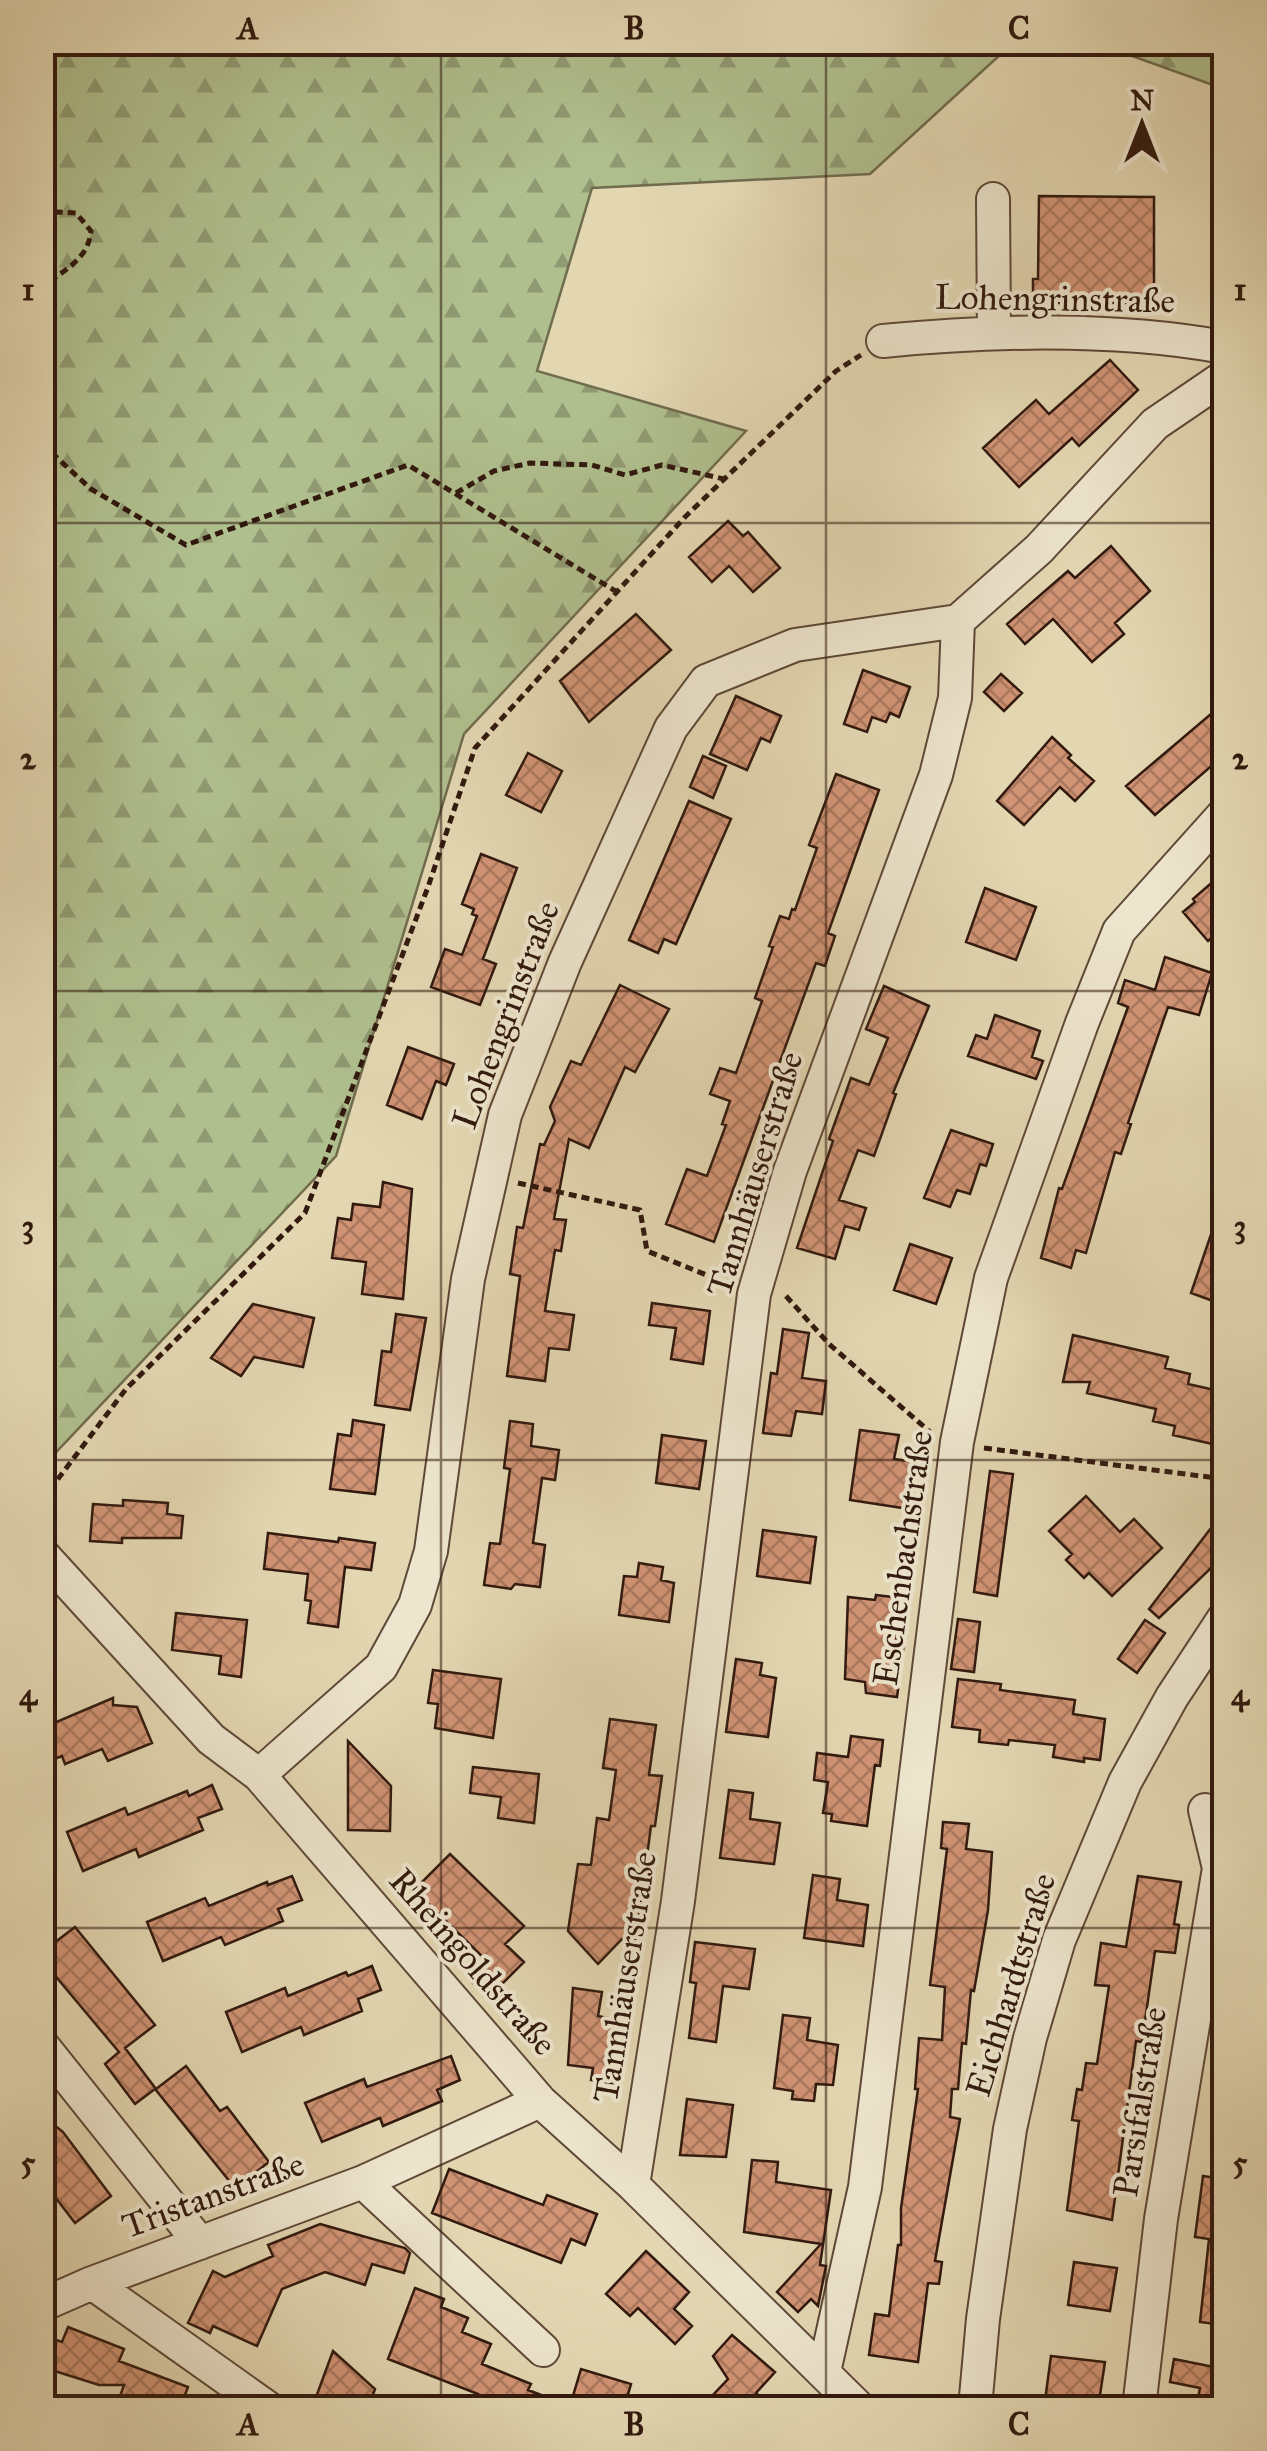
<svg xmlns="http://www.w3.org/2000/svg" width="1267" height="2451" viewBox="0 0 1267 2451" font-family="'IM FELL Great Primer',serif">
<defs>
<pattern id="forest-firs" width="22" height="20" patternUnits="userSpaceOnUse" patternTransform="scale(2.5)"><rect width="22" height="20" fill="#b0bf8e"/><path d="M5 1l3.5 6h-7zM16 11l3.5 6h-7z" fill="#909a72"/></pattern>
<pattern id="building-cross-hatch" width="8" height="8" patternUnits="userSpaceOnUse" patternTransform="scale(2.5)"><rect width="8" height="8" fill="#d19475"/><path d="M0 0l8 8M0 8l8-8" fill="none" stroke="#aa785e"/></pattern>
</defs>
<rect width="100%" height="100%" fill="#e3d7b2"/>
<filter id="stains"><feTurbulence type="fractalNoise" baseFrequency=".002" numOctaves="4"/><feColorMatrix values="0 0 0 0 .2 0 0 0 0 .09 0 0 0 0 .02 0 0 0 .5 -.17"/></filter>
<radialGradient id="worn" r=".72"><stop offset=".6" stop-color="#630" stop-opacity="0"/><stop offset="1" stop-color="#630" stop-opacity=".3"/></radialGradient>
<path fill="url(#forest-firs)" stroke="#706c4e" stroke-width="2.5" d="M43,42L1013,43L870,174L592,188L537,371L746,431L464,734L336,1156L43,1466Z
M1096,43H1224V89Z"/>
<path fill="url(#building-cross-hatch)" stroke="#31190e" stroke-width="2.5" d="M1039,196L1154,197V303H1033V279H1038Z
M1110,360L1138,390L1079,446L1072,438L1019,487L983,448L1036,400L1049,414Z
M728,521L743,536L748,532L780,568L753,592L729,566L712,582L689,557Z
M1111,546L1150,591L1115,623L1124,634L1092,662L1053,619L1025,644L1007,624L1068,571L1075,578Z
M636,614L671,650L589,722L560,681Z
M863,670L910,687L899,717L890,713L886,722L872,717L867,732L844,724Z
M1001,674L1022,693L1004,711L984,692Z
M736,696L781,716L770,742L761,738L747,770L710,754Z
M1224,703V755L1155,815L1126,786Z
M1052,737L1071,755L1068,758L1094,781L1075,801L1060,787L1024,825L997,801Z
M528,753L562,771L541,812L506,795Z
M703,756L726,766L713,798L690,787Z
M836,774L879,790L828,933L835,936L825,966L816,963L714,1242L666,1224L687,1169L707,1176L726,1125L722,1124L730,1101L710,1094L720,1068L736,1073L762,1001L755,998L773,947L769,946L780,916L789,919L792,909L795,910L817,848L809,845Z
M689,801L731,819L676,944L664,939L658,953L629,940Z
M481,854L517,868L483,959L496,964L480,1005L431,987L445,949L462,955L477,916L472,914L474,909L462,904Z
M1224,872V927L1208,941L1183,912L1195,902L1193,899Z
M985,888L1036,907L1016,960L966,942Z
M1165,957L1212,973L1199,1015L1168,1007L1128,1123L1131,1124L1121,1154L1115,1152L1086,1253L1076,1250L1071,1268L1041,1258L1059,1188L1062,1189L1128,1007L1118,1003L1125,980L1155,990Z
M620,985L669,1009L635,1072L625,1067L589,1148L569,1139L554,1219L566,1220L561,1251L555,1250L545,1311L574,1315L569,1350L549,1348L545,1381L507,1376L520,1276L510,1274L517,1227L523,1228L540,1144L544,1145L555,1121L550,1107L571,1061L581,1065Z
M884,986L929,1006L893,1093L896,1094L874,1156L858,1150L839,1200L866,1208L859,1230L845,1226L835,1259L797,1248L833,1141L829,1139L851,1078L869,1085L888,1038L866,1029Z
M995,1015L1040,1031L1032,1057L1043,1061L1036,1079L968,1056L976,1035L987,1039Z
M408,1047L454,1064L446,1085L436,1081L422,1119L387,1105Z
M951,1130L993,1144L986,1166L980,1164L970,1194L957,1190L950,1207L924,1198Z
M383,1182L412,1189L403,1299L362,1294L366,1262L332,1258L338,1218L351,1220L353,1204L380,1207Z
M1221,1205L1224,1206V1301L1217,1298L1216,1302L1191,1293Z
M910,1244L952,1258L936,1304L894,1290Z
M652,1303L710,1311L703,1364L671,1359L676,1328L649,1325Z
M253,1304L314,1318L303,1367L254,1357L241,1376L211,1358Z
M396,1314L426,1318L410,1410L375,1405L382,1351L391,1352Z
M783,1329L809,1333L802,1378L826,1381L822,1414L796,1411L791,1436L763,1433L771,1373L777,1374Z
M1073,1335L1168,1357L1165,1368L1190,1374L1188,1384L1224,1392V1430L1221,1446L1173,1435L1175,1426L1153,1421L1156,1409L1087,1393L1090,1382H1063Z
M353,1420L384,1425L375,1494L330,1489L338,1434L351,1436Z
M510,1421L533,1424L531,1446L559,1450L555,1480L542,1478L533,1543L545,1545L540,1587L515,1584L511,1589L484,1585L490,1543L500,1544L510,1469L504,1468Z
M860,1430L899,1435L894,1459L915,1462L909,1509L850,1500Z
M662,1435L706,1441L699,1489L656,1483Z
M990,1471L1013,1474L997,1596L974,1592Z
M1086,1496L1120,1532L1134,1519L1162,1548L1112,1596L1089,1573L1084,1578L1066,1560L1072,1554L1049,1531Z
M123,1500L168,1503L167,1514L183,1516L181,1538H122V1543L90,1541L93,1504L123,1506Z
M1224,1511V1550L1209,1570L1159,1618L1149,1609Z
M763,1530L816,1537L810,1583L757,1576Z
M268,1533L338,1542L339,1538L375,1543L371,1570L345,1567L338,1627L308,1623L311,1601L305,1600L308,1574L264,1569Z
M639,1563L663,1567L661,1580L674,1583L669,1622L619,1615L624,1576L637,1577Z
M876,1595L901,1598L896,1642L904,1643L897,1697L866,1693L865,1682L845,1679L848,1597L875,1600Z
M176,1613L247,1620L241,1677L219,1674L221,1656L172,1650Z
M958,1619L980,1622L974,1672L951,1669Z
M1145,1620L1165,1633L1137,1673L1118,1659Z
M736,1659L762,1663L760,1675L776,1678L768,1737L726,1732Z
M433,1670L501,1679L493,1738L435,1728L438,1704L428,1703Z
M958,1679L1001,1684L1000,1690L1075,1700L1073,1714L1105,1719L1100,1760L1084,1758V1762L1053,1757L1055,1745L1009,1740L1008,1745L979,1742L980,1730L952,1727Z
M113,1698V1705L137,1707L152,1743L108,1761L102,1749L65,1764L62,1756L42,1764V1728Z
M610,1719L656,1725L649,1775L662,1776L655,1826H651L636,1939L624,1937L598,1964L568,1931L578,1864L591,1865L597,1818L609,1820L616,1770L603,1768Z
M851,1736L883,1740L880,1766L875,1765L867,1826L831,1821L832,1814L823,1813L828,1782L814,1780L817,1753L848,1757Z
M348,1741L391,1786L390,1831L348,1830Z
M473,1767L539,1774L534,1823L498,1818L501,1797L470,1793Z
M212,1785L222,1809L198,1818L203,1830L139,1857L136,1849L83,1871L67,1832L125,1808L128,1815L187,1791L189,1796Z
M729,1790L753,1793L750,1819L780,1823L774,1864L720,1858Z
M943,1822L969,1824L966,1849L992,1852L988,1910L974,1991L971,1990L966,2044L962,2043L958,2089H952L950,2117L960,2119L935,2261L942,2262L939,2284L928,2283L918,2362L869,2355L875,2314L889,2316L898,2245H901V2208L918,2089H915L919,2038L942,2040L945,1987L930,1985L947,1849L941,1848Z
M450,1854L524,1926L505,1944L524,1962L488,1998L470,1980L488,1962L414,1890Z
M813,1875L840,1879L837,1900L868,1905L863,1946L804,1938Z
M292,1876L302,1900L278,1909L283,1921L225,1945L221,1937L163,1961L147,1922L205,1898L209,1906L267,1882L268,1885Z
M1138,1876L1181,1882L1174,1924L1179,1925L1175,1953L1155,1951L1142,2042L1136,2041L1112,2220L1067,2210L1079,2121L1072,2120L1077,2089L1082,2090L1086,2063L1097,2064L1109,1986L1095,1985L1101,1943L1126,1947Z
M75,1927L155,2025L125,2048L156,2089L186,2066L220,2111L227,2107L269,2162L235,2188L155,2089L135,2104L105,2064L119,2052L42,1960V1952Z
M695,1942L755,1949L749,1989L723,1986L716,2042L689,2038L696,1983L690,1982Z
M372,1966L381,1990L358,1999L362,2011L304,2035L301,2027L242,2052L226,2012L285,1988L288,1996L346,1972L348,1976Z
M573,1988L602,1992L598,2016L617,2020L613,2049L625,2051L620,2084L591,2080L593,2068L568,2065Z
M783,2015L810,2018L807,2040L838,2045L833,2085L816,2084L814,2101L792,2099L793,2091L774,2088Z
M451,2056L460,2080L437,2090L442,2101L383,2126L380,2118L322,2142L305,2103L364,2079L367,2087Z
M687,2099L733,2105L726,2157L680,2155Z
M42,2115L63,2132L111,2196L75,2223L42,2180Z
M752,2160L778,2162L776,2182L831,2190L820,2265L826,2266L818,2306L811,2299L798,2312L777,2292L821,2244L744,2232Z
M449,2169L543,2205L547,2195L597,2214L585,2245L571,2239L561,2263L432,2213Z
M1203,2176L1224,2179V2325L1200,2322L1209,2239L1195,2237Z
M320,2224L405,2248L410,2253L404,2273L372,2264L365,2285L325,2272L282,2289L257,2346L213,2326L210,2333L188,2323L213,2271L225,2277L273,2256L268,2245Z
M646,2251L689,2292L674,2309L692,2326L675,2344L638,2308L630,2316L606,2294Z
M1074,2262L1117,2268L1110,2311L1068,2305Z
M415,2288L444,2299L441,2307L468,2318L462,2332L491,2344L482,2364L531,2384L528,2390L570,2406L581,2369L631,2384L624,2408H472L478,2394L388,2359Z
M68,2327L124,2349L119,2361L188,2387L180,2408H144L119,2399L124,2385H99L42,2367V2335L62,2342Z
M732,2335L775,2372L756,2393L773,2408H728L713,2395L728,2379L713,2356Z
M333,2351L375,2389L368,2408H312Z
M1051,2356L1105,2362L1098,2408H1044Z
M1174,2359L1224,2369V2408H1196L1200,2388L1170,2382Z"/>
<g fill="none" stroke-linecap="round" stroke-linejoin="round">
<defs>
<path id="minor" d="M993,199L994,333
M883,341C996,330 1113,327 1224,347
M42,1554L211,1739L259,1775L540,2101L633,2185L859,2408
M259,1775L381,1667L415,1605L431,1551L468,1279L505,1115L565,962L671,728L706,681L795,645L958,621
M42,2045L200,2243
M363,2182L543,2350
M633,2185L678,1901L754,1294L790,1171L936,775L955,698L958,621L1039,549L1155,424L1224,377
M92,2283L268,2408
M42,2305L92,2283L363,2182L540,2101
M824,2372L865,2187L957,1442L991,1278L1082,1023L1119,931L1224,814
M975,2408L983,2319L1010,2129L1030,2038L1059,1940L1125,1782L1172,1697L1224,1618
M1139,2408L1161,2219L1219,1868L1205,1810"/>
</defs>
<use href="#minor" stroke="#5e4837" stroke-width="36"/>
<path stroke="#31190e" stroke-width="5" stroke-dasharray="8 5" stroke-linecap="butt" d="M42,215L56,212L76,213L91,231C88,260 64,270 42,287
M42,444L91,489L186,545L408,465L617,592
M456,493L494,471L530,463L592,465L625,475L662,465L724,479
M518,1183L640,1210L647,1251L729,1284
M786,1296L829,1344L930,1432
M984,1448L1224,1479
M42,1500L126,1389L305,1213L428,887L475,748L685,517L836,371L861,355"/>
<use href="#minor" stroke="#ede5cd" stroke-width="32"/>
</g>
<path fill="none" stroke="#31190e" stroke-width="2.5" stroke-opacity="0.55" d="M441,42V2408M826,42V2408M42,523H1224M42,991H1224M42,1460H1224M42,1928H1224"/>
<g text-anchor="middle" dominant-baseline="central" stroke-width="8" stroke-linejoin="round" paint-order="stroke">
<g font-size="35" fill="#31190e" stroke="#ede5cd">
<text transform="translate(1055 299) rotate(1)">Lohengrinstraße</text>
<text transform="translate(506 1015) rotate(-69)">Lohengrinstraße</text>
<text transform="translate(755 1174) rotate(-73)">Tannhäuserstraße</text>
<text transform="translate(903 1558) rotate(-82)">Eschenbachstraße</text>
<text transform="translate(473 1962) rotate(49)">Rheingoldstraße</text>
<text transform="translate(625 1977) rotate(-81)">Tannhäuserstraße</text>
<text transform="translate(1011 1985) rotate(-73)">Eichhardtstraße</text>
<text transform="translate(1140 2102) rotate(-81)">Parsifalstraße</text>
<text transform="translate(213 2195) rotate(-20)">Tristanstraße</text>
</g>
</g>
<rect width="1267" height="2451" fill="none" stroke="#e3d7b2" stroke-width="110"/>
<g transform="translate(1142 125)" stroke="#ede5cd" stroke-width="8" paint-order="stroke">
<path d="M0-8L18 38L0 25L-18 38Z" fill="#31190e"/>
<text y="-15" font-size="28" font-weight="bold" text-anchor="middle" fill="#31190e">N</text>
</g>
<rect x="55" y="55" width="1157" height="2341" fill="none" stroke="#31190e" stroke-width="4"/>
<g font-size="32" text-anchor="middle" font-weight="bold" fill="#31190e">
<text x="248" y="39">A</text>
<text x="634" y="39">B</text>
<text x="1019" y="39">C</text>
<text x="28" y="300">1</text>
<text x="1240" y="300">1</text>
<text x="28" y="769">2</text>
<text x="1240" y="769">2</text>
<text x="28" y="1237">3</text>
<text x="1240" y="1237">3</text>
<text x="28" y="1705">4</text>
<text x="1240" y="1705">4</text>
<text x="28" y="2173">5</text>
<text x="1240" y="2173">5</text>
<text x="248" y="2435">A</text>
<text x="634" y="2435">B</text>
<text x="1019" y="2435">C</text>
</g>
<rect width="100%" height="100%" filter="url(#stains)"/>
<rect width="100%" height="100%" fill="url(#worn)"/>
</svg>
